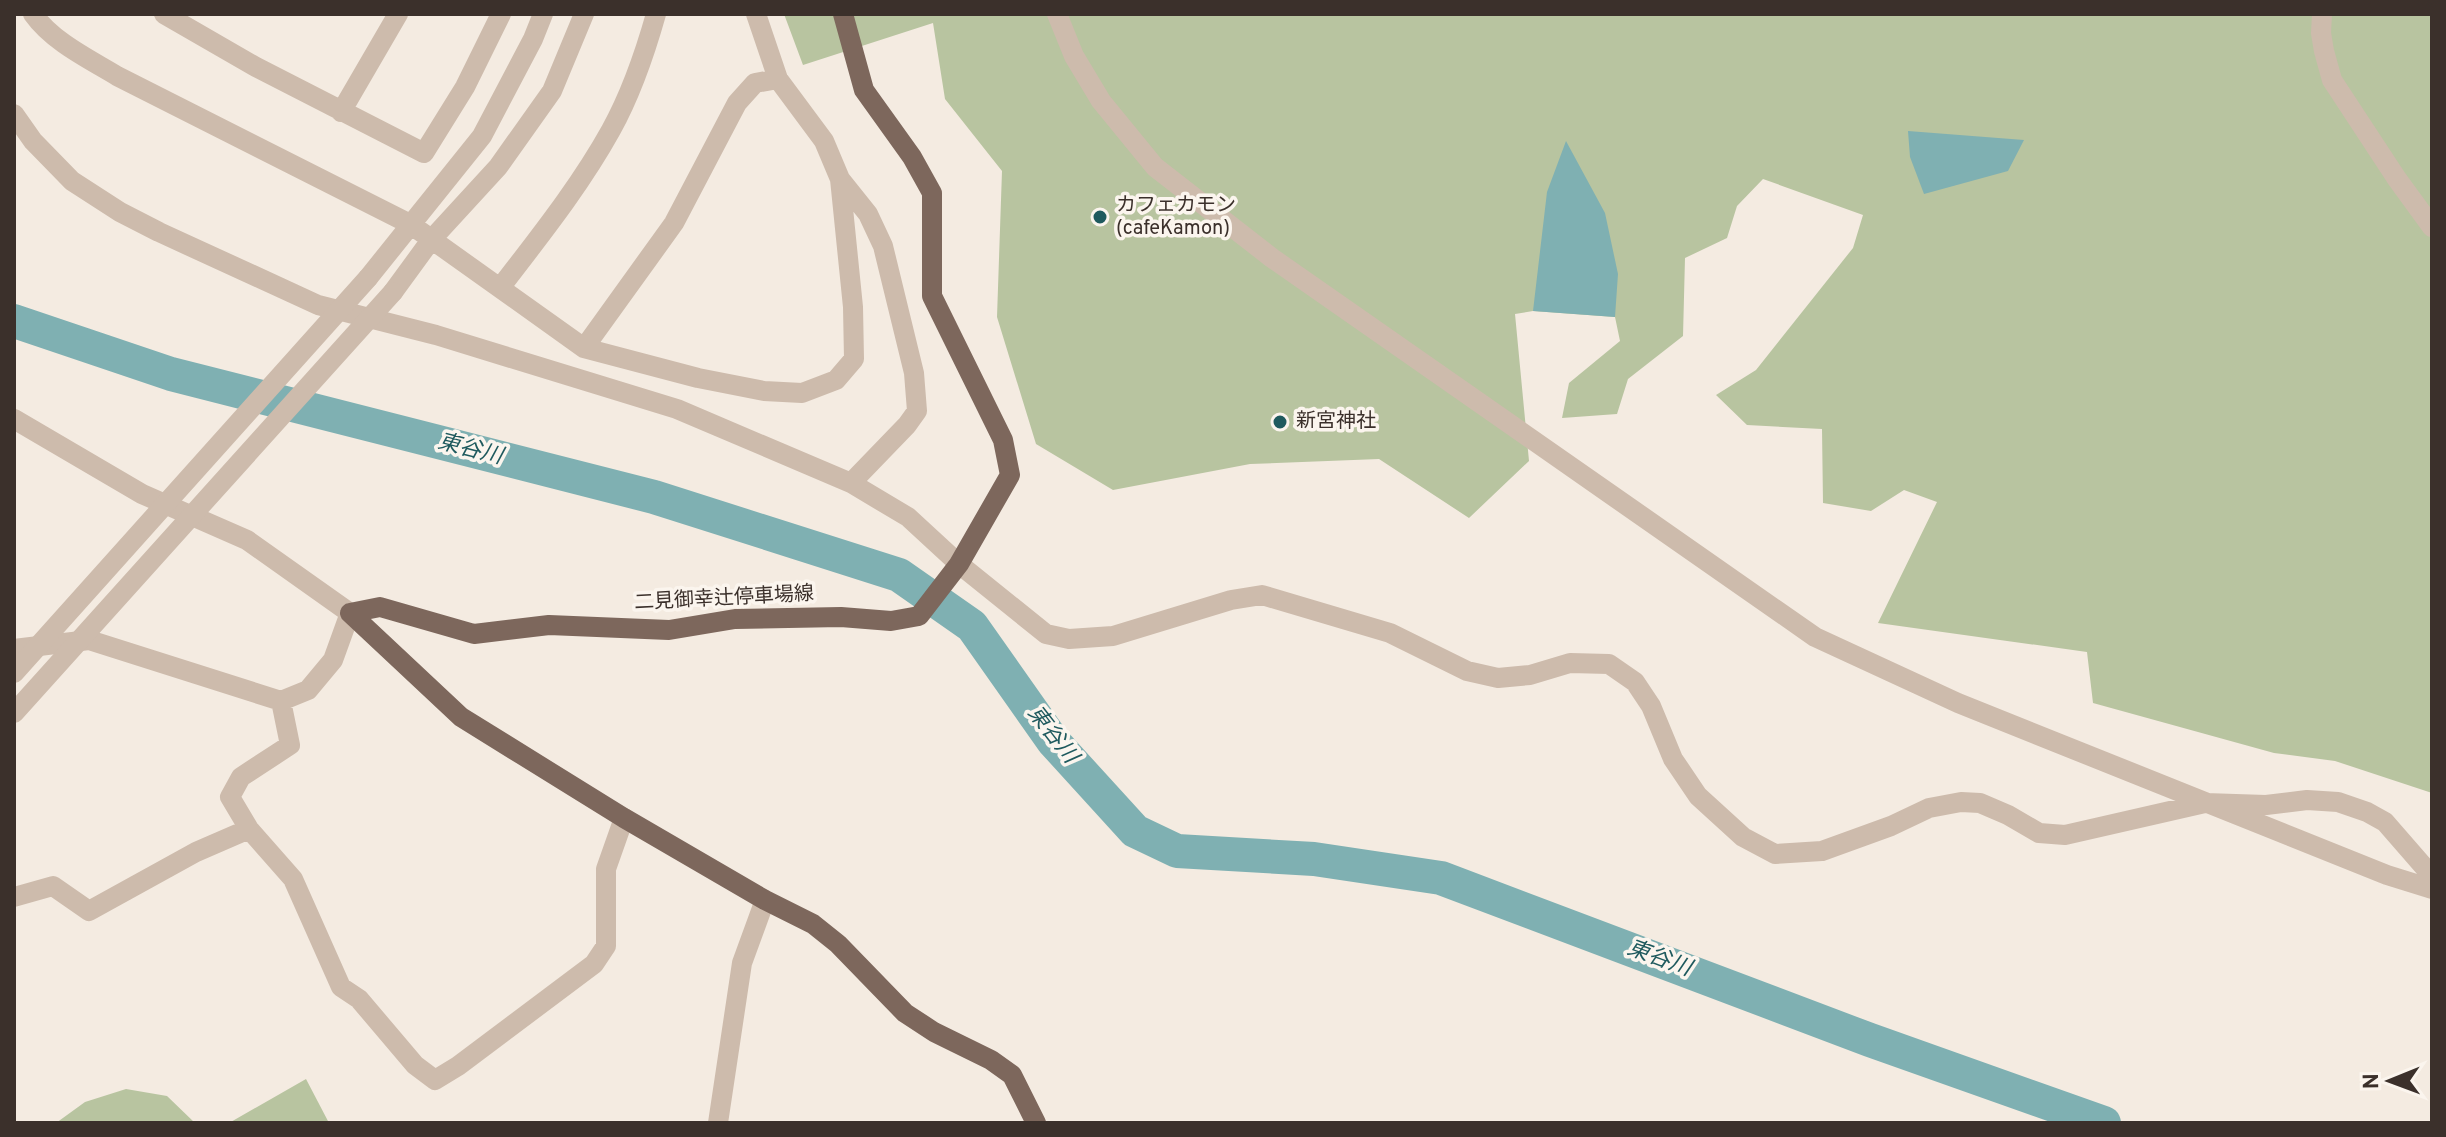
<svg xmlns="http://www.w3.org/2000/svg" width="2446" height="1137" viewBox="0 0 2446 1137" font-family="Overpass,'Noto Sans JP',sans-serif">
<rect width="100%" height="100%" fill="#f4ebe1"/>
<path fill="#b8c4a0" d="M784,14H2432V793L2335,761L2274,753L2093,703L2087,652L1878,623L1937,502L1904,490L1871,511L1823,503L1822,429L1747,425L1716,395L1756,370L1853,248L1863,215L1763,179L1737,206L1727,238L1685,258L1683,336L1628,379L1617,414L1562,418L1569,383L1620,341L1615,317L1533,311L1515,314L1529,461L1469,518L1379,459L1250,464L1113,490L1036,444L997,317L1002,171L945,99L933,23L803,65Z
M306,1079L329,1123H229Z
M126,1089L167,1096L195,1123H56L85,1102Z"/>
<path fill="#7fb0b2" d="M1908,131L2024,140L2008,171L1924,194L1910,157Z
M1566,141L1605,213L1618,274L1615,317L1533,311L1547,192Z"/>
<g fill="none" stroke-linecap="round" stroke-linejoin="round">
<path stroke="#7fb0b2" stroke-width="34" d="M14,321L171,374L654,497L899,575L972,626L1053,741L1135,831L1177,851L1314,859L1441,878L1870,1040L2104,1123"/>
<path stroke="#cdbbac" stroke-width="20" d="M33,14C53,42 89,59 117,76L410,224L584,348L698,378L764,391L802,393L836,380L854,359L853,307L840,179
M164,14L256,67L424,153L465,87L501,14
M756,14L778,79L824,141L840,179L868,214L883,246L914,373L917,411L907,425L851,483
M1057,14L1074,56L1101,101L1155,167L1272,258L1815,637L1958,703L2387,875L2432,889
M2322,14L2321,33L2324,51L2332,80L2397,179L2432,227
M341,112L398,14
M14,114L33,141L72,181L120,212L159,232L318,305L436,335L677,409L851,483L908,517L959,564L1046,634L1069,639L1113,636L1231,600L1262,595L1390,633L1467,671L1498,678L1530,675L1570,663L1609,664L1635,682L1651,706L1673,759L1698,796L1743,837L1775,854L1822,851L1891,826L1929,808L1961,802L1980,803L2008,815L2039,833L2065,835L2205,803L2266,805L2307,800L2338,802L2367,812L2385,822L2432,876
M368,278L482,136L533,39L543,14
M500,288C539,237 580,186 611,130C631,94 645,53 656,14
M393,292L431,240L498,167L552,91L584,14
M584,348L674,223L737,103L755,83L778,79
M14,419L142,494L247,540L350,613L333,660L308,690L281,701L89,640L14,649
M281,701L290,745L241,777L230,797L249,829L293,879L341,987L359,999L415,1065L435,1080L458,1066L594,964L606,946V869L624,818
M14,897L53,886L89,911L196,852L249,829
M718,1123L742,963L765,900"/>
<path stroke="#7d675c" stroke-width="20" d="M350,613L380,607L474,634L549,625L669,630L735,619L841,617L891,621L919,616L959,564L1010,475L1003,440L932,296V193L912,157L864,90L843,14
M350,613L461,717L624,818L765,900L813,924L838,944L905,1013L934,1032L991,1060L1012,1075L1036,1123"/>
<path stroke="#cdbbac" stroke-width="20" d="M14,673L368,278
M14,713L393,292"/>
</g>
<g fill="#1f5a5e" stroke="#fbf5ee" stroke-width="3">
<circle cx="1100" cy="217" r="8"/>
<circle cx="1280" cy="422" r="8"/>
</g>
<g text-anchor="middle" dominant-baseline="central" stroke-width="7" stroke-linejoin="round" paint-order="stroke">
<g font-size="20" fill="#3b302b" stroke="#fbf5ee" text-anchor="start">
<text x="1116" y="206">カフェカモン<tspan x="1116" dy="23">(cafeKamon)</tspan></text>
<text x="1296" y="422">新宮神社</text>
</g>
<g font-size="20" fill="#3b302b" stroke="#fbf5ee">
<text transform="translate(724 599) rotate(-3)">二見御幸辻停車場線</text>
</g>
<g font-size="22" font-style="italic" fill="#1f5a5e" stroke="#fbf5ee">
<text transform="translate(470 450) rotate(14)">東谷川</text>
<text transform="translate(1052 735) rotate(52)">東谷川</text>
<text transform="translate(1659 959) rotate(20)">東谷川</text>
</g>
</g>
<rect width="2446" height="1137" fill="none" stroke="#3b302b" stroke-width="32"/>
<g transform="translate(2390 1081) rotate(269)" stroke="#fbf5ee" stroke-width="6" paint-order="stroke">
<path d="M0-6L14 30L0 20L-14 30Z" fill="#3b302b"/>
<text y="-12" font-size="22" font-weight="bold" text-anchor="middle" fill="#3b302b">N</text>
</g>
</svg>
